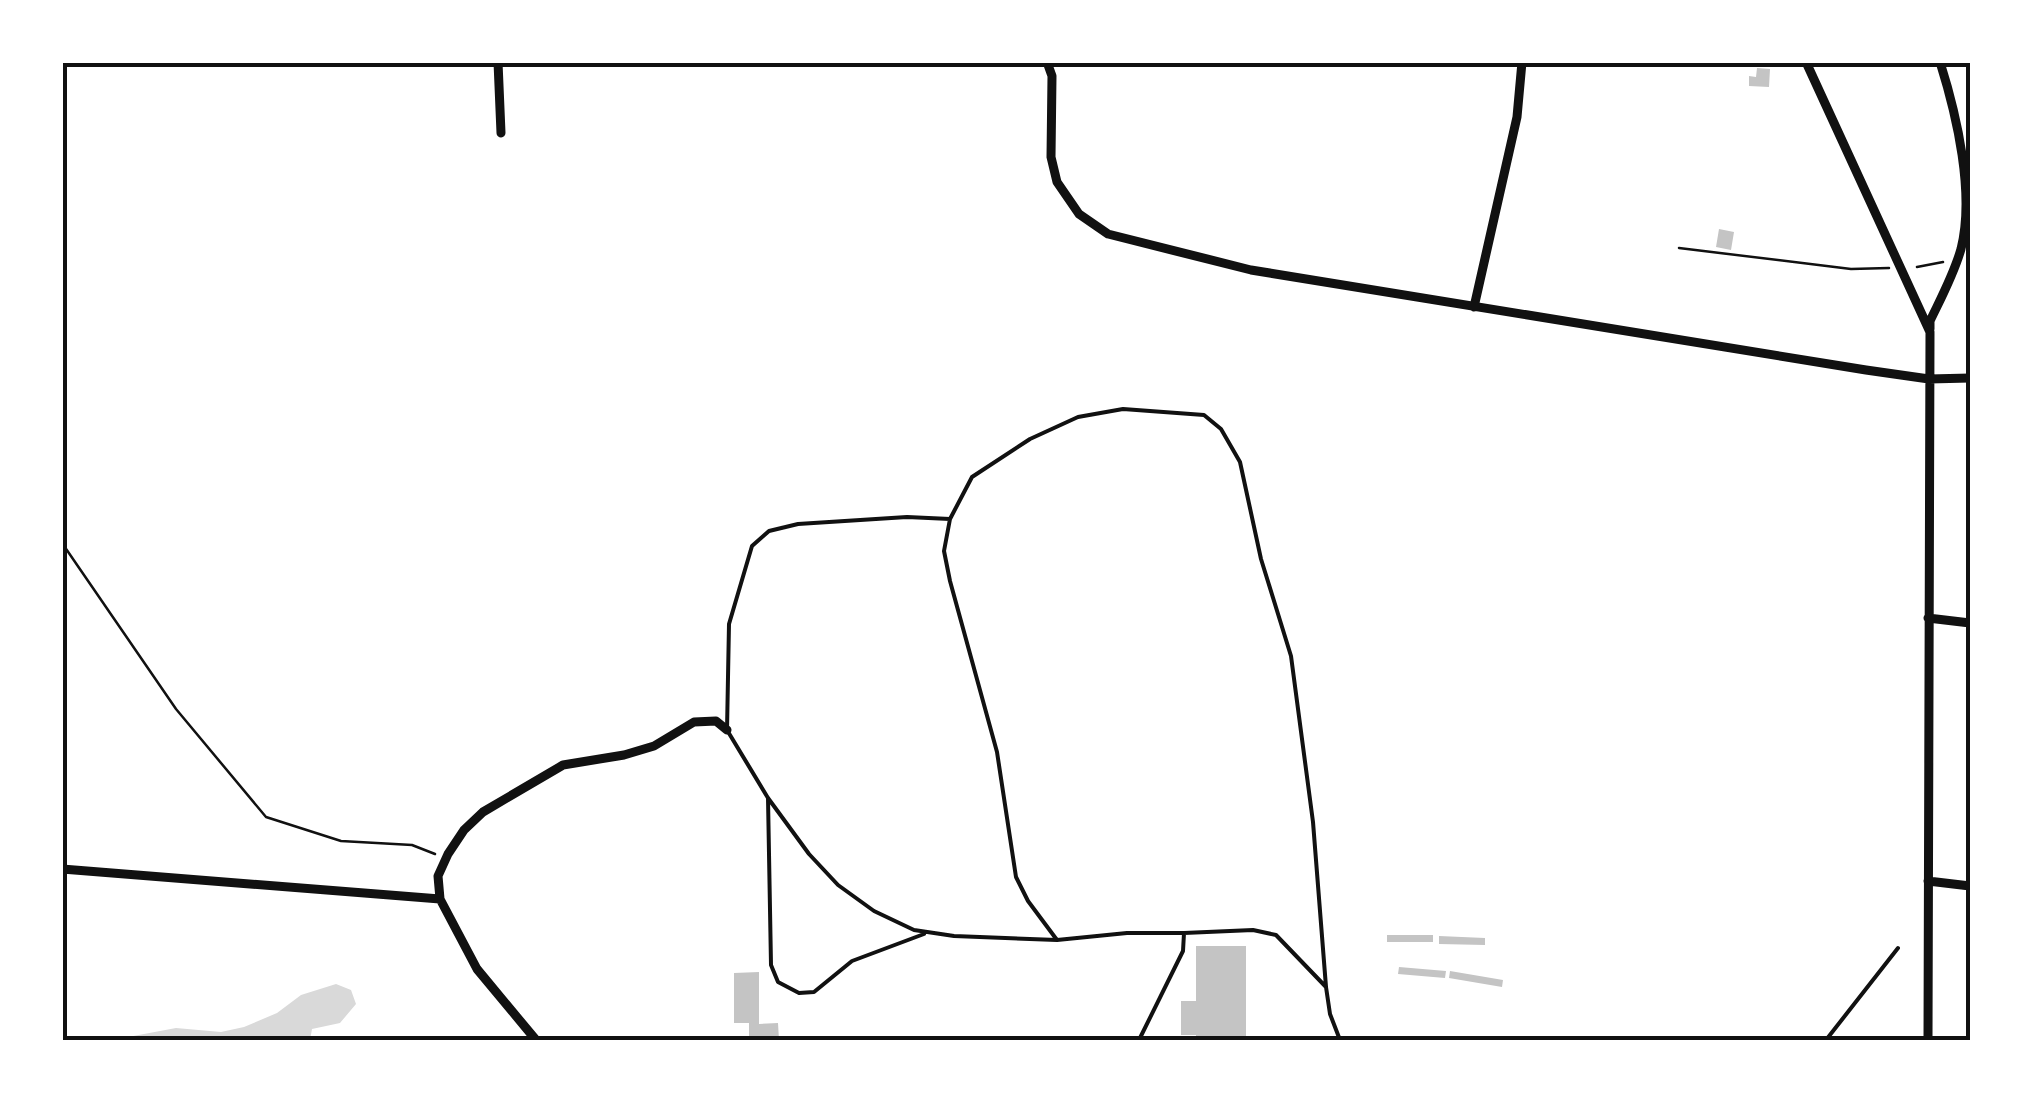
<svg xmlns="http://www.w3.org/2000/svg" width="2033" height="1103" viewBox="0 0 2033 1103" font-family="'Noto Serif',serif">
<rect width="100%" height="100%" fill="#fff"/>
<path fill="#d9d9d9" d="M336,984L351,990L356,1004L340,1023L312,1029L310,1040H125L128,1037L176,1028L221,1032L244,1027L277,1013L301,995Z"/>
<path fill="#c4c4c4" d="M1757,68L1770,69L1769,87L1749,86V76L1756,77Z
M1719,229L1734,232L1731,250L1716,247Z
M1387,935H1433V942H1387Z
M1439,936L1485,938V945L1439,944Z
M1196,946H1246V1040H1196V1035H1181V1001H1196Z
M1399,967L1446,971L1445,978L1398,974Z
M1450,971L1503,980L1502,987L1449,978Z
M759,972V1024L778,1023L779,1040H749V1023H734V973Z"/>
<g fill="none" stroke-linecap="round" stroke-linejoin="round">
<path stroke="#111" stroke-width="2.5" d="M1679,248L1851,269L1889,268
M1917,267L1943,262
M62,543L176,709L266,817L341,841L412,845L435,854"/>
<path stroke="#111" stroke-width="4" d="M950,519L907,517L798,524L769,531L752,546L729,624L727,730L768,798L809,854L838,885L874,911L914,930L954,936L1057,940L1127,933H1184L1183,951L1139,1040
M768,798L771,965L778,982L799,993L814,992L852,961L924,934
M1184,933L1253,930L1276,935L1326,987
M1057,940L1028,901L1016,877L997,752L950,581L944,551L950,519L972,477L1030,439L1078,417L1123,409L1204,415L1221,429L1240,462L1261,559L1291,656L1313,822L1326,987L1330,1014L1340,1040
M1826,1040L1898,948"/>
<path stroke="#111" stroke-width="9" d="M498,62L501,133
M1047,62L1052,76L1051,157L1057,182L1079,214L1108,234L1251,270L1866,370L1929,379L1970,378
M1806,62L1930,332L1928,1040
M1474,307L1517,117L1522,62
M1930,329V321C1941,298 1954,274 1961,249C1975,194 1957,116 1940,62
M1928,618L1970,623
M62,869L440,899
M1928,881L1970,886
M536,1040L477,969L440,899L438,876L448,854L464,830L483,812L563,765L624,755L654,746L694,722L716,721L727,730"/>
</g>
<rect width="2033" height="1103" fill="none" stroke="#ffffff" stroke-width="130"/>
<rect x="65" y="65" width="1903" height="973" fill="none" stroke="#111" stroke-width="4"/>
</svg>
